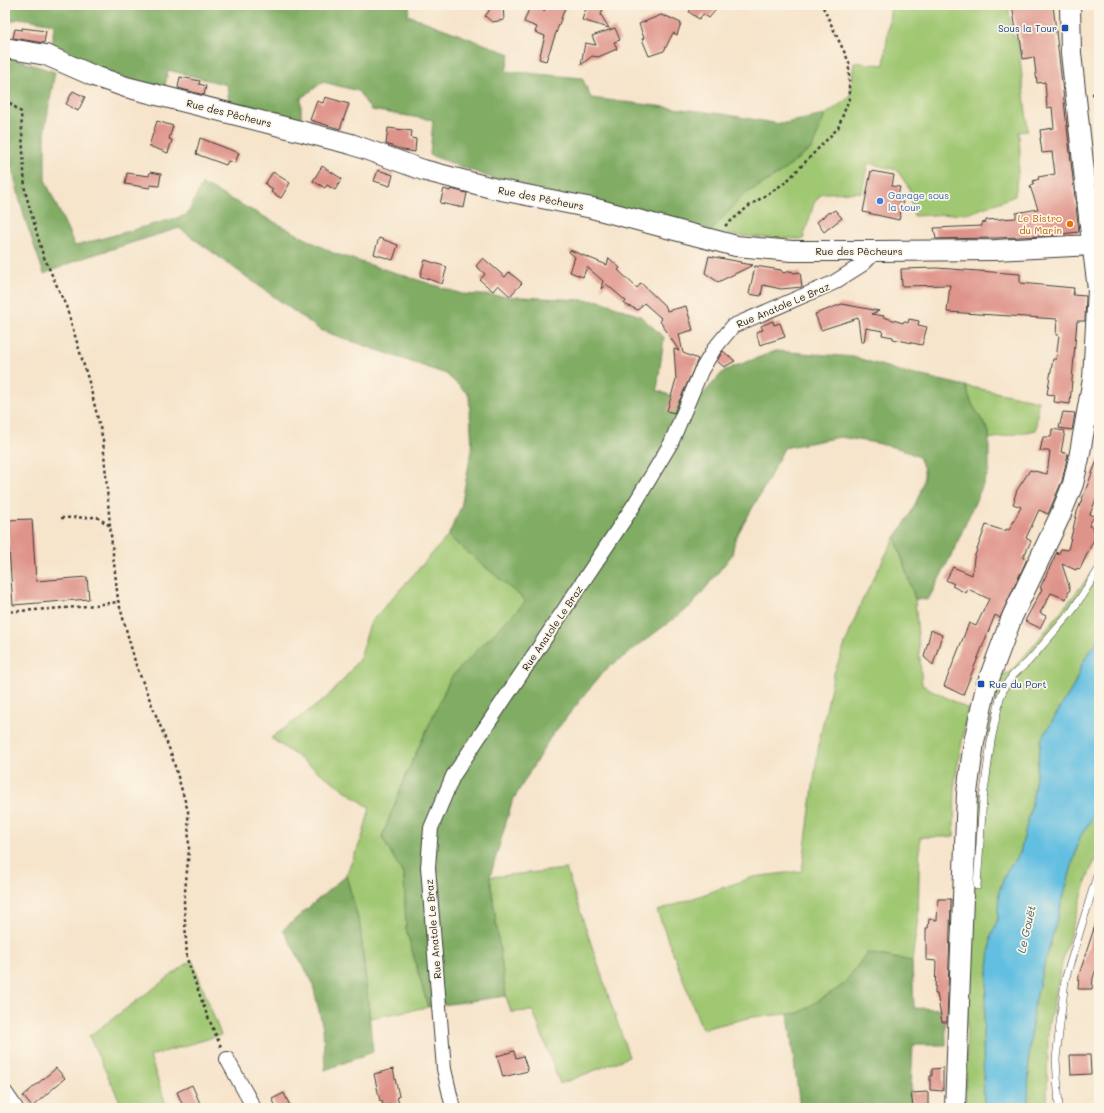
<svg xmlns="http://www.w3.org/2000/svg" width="1104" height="1113" viewBox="0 0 1104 1113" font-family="Mali,sans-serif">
<rect width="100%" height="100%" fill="#fcf5e5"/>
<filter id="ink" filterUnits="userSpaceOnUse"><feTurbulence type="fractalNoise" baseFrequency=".025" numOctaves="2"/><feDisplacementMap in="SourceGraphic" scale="8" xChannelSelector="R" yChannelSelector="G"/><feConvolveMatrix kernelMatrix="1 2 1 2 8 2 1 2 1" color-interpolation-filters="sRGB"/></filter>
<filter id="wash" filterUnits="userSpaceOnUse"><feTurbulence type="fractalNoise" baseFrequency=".012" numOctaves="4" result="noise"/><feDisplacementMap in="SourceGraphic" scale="16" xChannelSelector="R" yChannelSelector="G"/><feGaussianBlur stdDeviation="0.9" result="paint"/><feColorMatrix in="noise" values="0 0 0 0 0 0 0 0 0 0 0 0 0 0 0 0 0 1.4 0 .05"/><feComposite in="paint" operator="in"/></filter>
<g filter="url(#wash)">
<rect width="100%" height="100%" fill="#f6e4cb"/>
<path fill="#a0c772" stroke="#5e7247" d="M891,5H1008L1012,33L1018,41L1028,131L1019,132L1020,153L1015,196L970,213L914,216L909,188L897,170L868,163L862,192L822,193L814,203L803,239L768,238L709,233L743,195L779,174L812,148L825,115L850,97L854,62L884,65Z
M966,386L1038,401L1036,430L989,439V432L971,402Z
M448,536L527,601L451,677L406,775L382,837L404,876L406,929L428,1007L370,1018L360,926L346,875L362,838L370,808L271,738L325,699L344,679L360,658L370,623Z
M895,537L915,599L922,685L968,709L955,780L954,837H920L918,917L912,961L867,953L843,985L799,1013L753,1017L702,1029L657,911L753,877L802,871L819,742L834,673L861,603Z
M1099,545V638L1083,662L1074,685L1041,740L1032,804L1020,853L1007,870L999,891L998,918L991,937L983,1033L984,1108H965C968,1005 967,900 979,797C983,755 992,714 1002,673L1008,674L1034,645L1095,569Z
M1099,808V852L1089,873L1064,955L1048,1027L1047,1108H1028L1029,1057L1033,1012L1040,980L1080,837Z
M566,869L629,1057L560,1084L533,1011L511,1012L506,996L490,877Z
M192,960L221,1035L150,1056L167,1108H123L89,1036Z"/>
<path fill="#80ac64" stroke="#4e6440" d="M5,5H410L408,15L510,54L506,71L582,78L591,98L723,114L780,124L825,115L812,148L779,174L743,195L709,233L497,180L430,155L433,120L371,110L358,91L323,82L301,98V122L229,104L227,85L168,70L164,91L99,69L52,48L54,24L20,18L5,24Z
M5,56L55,72L45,128V180L75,246L187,215L202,184L333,253L462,294L601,301L640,316L664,337L657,390L693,405L725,370L776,351L854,357L900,371L966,386L971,402L989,432V471L953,552L928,600L915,599L895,537C906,524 923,493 924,475C925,470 921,462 919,457L901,449L876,443L840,437L784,448L767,482L735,539L732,555L692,605L603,672L550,738L512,802L490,877L506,996L428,1007L406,929L404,876L382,837L406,775L451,677L526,601L448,536L461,507L472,447L469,395L446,374L320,330L179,228L80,259L44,274L24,216L5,140Z
M346,875L360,926L373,1052L325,1070L323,1028L312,981L283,930Z
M867,953L912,961L914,1008L945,1009L946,1045H913L910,1108H800L788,1014L799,1013L843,985Z"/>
<path fill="#64bfe1" stroke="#406e7e" d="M1099,638V808L1080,837L1040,980L1033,1012L1029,1057L1028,1108H984L983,1033L991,937L998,918L999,891L1007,870L1020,853L1032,804L1041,740L1074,685L1083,662Z"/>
<g id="blocks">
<path fill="#df948b" d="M489,5H503L504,20L492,22L485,16L489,11Z
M547,5H566L546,61L539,59L545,36L535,32L537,27L524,22L530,6L545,11Z
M587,5H597L603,7L601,15L609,28L582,20Z
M692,5H720L709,18L703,14L699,19L689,12L693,6Z
M1012,5H1053L1079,232L1043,236L996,238L936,239L934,228L982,226V223L986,222V220L1016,218V213L1038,209L1030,186L1034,184L1033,181L1039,179L1038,177L1055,174L1052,152L1042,153L1040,138H1041L1040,130L1054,128L1052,107L1047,108L1045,82L1037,83L1034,57L1023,59L1019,30H1016Z
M661,15L666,17V16L681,23L677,35L673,33L664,51L649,56L642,39L644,38L639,24Z
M22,28L46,31L44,43L13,38L15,29L22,30Z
M615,28L620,40L614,42L617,49L598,57L592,56L581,65L585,43L596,45L592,36Z
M180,77L200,81L199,84L206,86L204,95L178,88Z
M73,91L85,97L78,111L66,104Z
M325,97L349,104L340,129L310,120L317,101L323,103Z
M157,121L173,126L169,139L172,140L168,153L149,146Z
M388,128L412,131L411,138L416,139L415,152L403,150L386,144Z
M200,138L239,153L235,163L228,161L226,165L196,154Z
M322,166L342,179L335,190L327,185L325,188L313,181Z
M378,170L393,175L390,186L374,181Z
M871,171L894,175L892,186L900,187L897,200L903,202L899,220L863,212Z
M150,172L161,174L159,186L150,185V188L125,184L127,173L149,176Z
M273,172L290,183L281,198L271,192L273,189L265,184Z
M444,189L450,191L451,189L467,193L464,208L440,203Z
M835,210L842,218L824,232L817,222L829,212L830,213Z
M379,238L398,245L393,260L374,254Z
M570,250L607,265L609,258L620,268L618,270L637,288L641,283L666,307L667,311L686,306L693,330L679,334L683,353L698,359L674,413L667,411L676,379L674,349L679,351L660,321L661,318L644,303L638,310L624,304L626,301L606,284L601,289L603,281L587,267L583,277L570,272L575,257L569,252Z
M709,256L741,262L740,263L753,265L718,282L705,273Z
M483,258L505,277L509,272L522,283L510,296L498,285L493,291L480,280L485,274L476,266Z
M425,260L447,267L442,284L420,276Z
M755,266L781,270L783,273L791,271L794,273L800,272L802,287L781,289L763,285L761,296L749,294Z
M937,268L1020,274V283L1074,288L1073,295L1086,296L1085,321H1077L1070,404L1054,402L1055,395L1047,394L1053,359H1056L1059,335H1056L1057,319L947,312L950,285L902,286L901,269Z
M842,304L879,311L871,314L884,316L883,317L903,323L904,321L908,323L909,319L919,321L918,325L927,327L922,345L893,339V337L882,335L883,331L866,328L864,342H861L858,318L821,330L815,314Z
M773,321L774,325L780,323L785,337L760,345L756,332L763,330L761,326Z
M723,351L735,361L724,367L717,361Z
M1063,412L1075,413L1072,430L1059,428Z
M1052,429L1065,431L1061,452L1068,454L1062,481L1048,514L1039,510L1026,538L1031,541L1023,558L1027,559L1000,618L995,615L963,695L944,686L969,623L976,626L989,599L968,589L966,593L952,586L954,584L946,580L953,567L972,575L974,558L986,525L1005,531L1006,529L1009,530L1021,507L1013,504L1015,499H1014L1017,490L1030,470L1047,474L1050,451H1040L1043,437H1051Z
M1098,458L1099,492L1090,514L1094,516L1089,526L1093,527L1092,529L1096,531L1094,534L1096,535L1080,569L1077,568L1076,570L1062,564L1070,589L1066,599L1051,593L1040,613L1046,616L1040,628L1025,621L1042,589L1040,588L1057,552L1058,555L1061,549L1068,550L1077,512Z
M32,519L36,581L87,577L89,599L13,605L7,520Z
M931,630L942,635L933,665L924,657Z
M938,899H951L947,1022H942L937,994H935L936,961L926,960V928H928L929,919L937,920Z
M1097,919L1099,920V960L1093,978L1092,989H1078L1079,975Z
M514,1051L516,1058L523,1056L528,1071L503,1077L497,1056Z
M1070,1055H1090L1091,1074L1071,1075Z
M56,1068L65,1078L32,1107L23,1096Z
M943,1068V1091L930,1090V1076H932V1069Z
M393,1069L399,1096L397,1097L399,1103L383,1106L382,1101H380L374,1074Z
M192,1085L202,1108H184L177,1092Z
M928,1092V1105L913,1106L911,1093Z
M284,1093L291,1108H277L272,1099Z"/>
</g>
</g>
<g filter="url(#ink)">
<use href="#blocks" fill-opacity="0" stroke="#3d3a36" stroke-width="1"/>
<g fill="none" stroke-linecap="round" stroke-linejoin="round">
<defs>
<path id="lane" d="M977,886L983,799L991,741L1000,698L1005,686L1013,675L1028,662L1072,611L1099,569
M1059,1108L1056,1059L1065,980L1099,869"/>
<path id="street" d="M227,1059L254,1108
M5,1092L16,1108
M453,1108L444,1069L428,867L431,828L453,776L634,505L671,443L701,371L714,349L733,326L833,283L863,264L876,251"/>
<path id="secondary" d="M5,48L46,55L94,76L126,87L351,144L423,170L496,189L592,208L736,246L792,251H876L996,250L1092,245
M955,1108L967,793L974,742L986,687L1012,617L1060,516L1073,484L1079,458L1093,379L1098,289L1090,226L1071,53L1070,5"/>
</defs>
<use href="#lane" stroke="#3d3a36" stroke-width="8"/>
<use href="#street" stroke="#3d3a36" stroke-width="16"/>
<use href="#secondary" stroke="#3d3a36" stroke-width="22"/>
<path stroke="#3d3a36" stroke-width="2.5" stroke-dasharray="3 3" stroke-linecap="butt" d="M1092,94H1099
M5,99L21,112L25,191L43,255L66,306L89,382L103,440L110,526L118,600L136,665L171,753L188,811L189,850L184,902L187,959L205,1010L221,1047
M725,226L749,206L786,182L838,128L849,99V62L822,5
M61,518L97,517L110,526
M5,612L78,607L118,602V600"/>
<use href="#lane" stroke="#fff" stroke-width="7"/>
<use href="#street" stroke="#fff" stroke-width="14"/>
<use href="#secondary" stroke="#fff" stroke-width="20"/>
</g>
</g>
<g fill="#1a4fb4" stroke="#fcf5e5" stroke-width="1.5">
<rect x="1061" y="24" width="8" height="8" rx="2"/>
<rect x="977" y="680" width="8" height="8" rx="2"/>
</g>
<circle fill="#3f7fe0" stroke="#fcf5e5" stroke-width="1.5" cx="880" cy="201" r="4"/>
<circle fill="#e8710a" stroke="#fcf5e5" stroke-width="1.5" cx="1070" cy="224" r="4"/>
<g text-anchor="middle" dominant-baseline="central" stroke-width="3.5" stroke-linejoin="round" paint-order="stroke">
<g font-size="10" fill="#164399" stroke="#fcf5e5" text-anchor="end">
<text x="1057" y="28">Sous la Tour</text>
<text x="989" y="684" text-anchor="start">Rue du Port</text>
</g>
<g font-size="10" fill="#1c1c1c" stroke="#fcf5e5">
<text transform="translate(229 113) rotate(14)">Rue des Pêcheurs</text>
<text transform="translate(541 198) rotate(11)">Rue des Pêcheurs</text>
<text x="859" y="251">Rue des Pêcheurs</text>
<text transform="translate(783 305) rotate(-23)">Rue Anatole Le Braz</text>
<text transform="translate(552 628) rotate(-56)">Rue Anatole Le Braz</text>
<text transform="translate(433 929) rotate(-95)">Rue Anatole Le Braz</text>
</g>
<g font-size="10" fill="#366cbe" stroke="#fcf5e5" text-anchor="start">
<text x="888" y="195">Garage sous<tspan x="888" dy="12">la tour</tspan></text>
</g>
<g font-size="10" fill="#c56008" stroke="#fcf5e5" text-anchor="end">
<text x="1062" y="218">Le Bistro<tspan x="1062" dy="12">du Marin</tspan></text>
</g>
<g font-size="11" font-style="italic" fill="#395d6b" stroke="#fcf5e5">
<text transform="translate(1026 929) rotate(-77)">Le Gouët</text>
</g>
</g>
<rect width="1104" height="1113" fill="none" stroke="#fcf5e5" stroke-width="20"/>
</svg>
